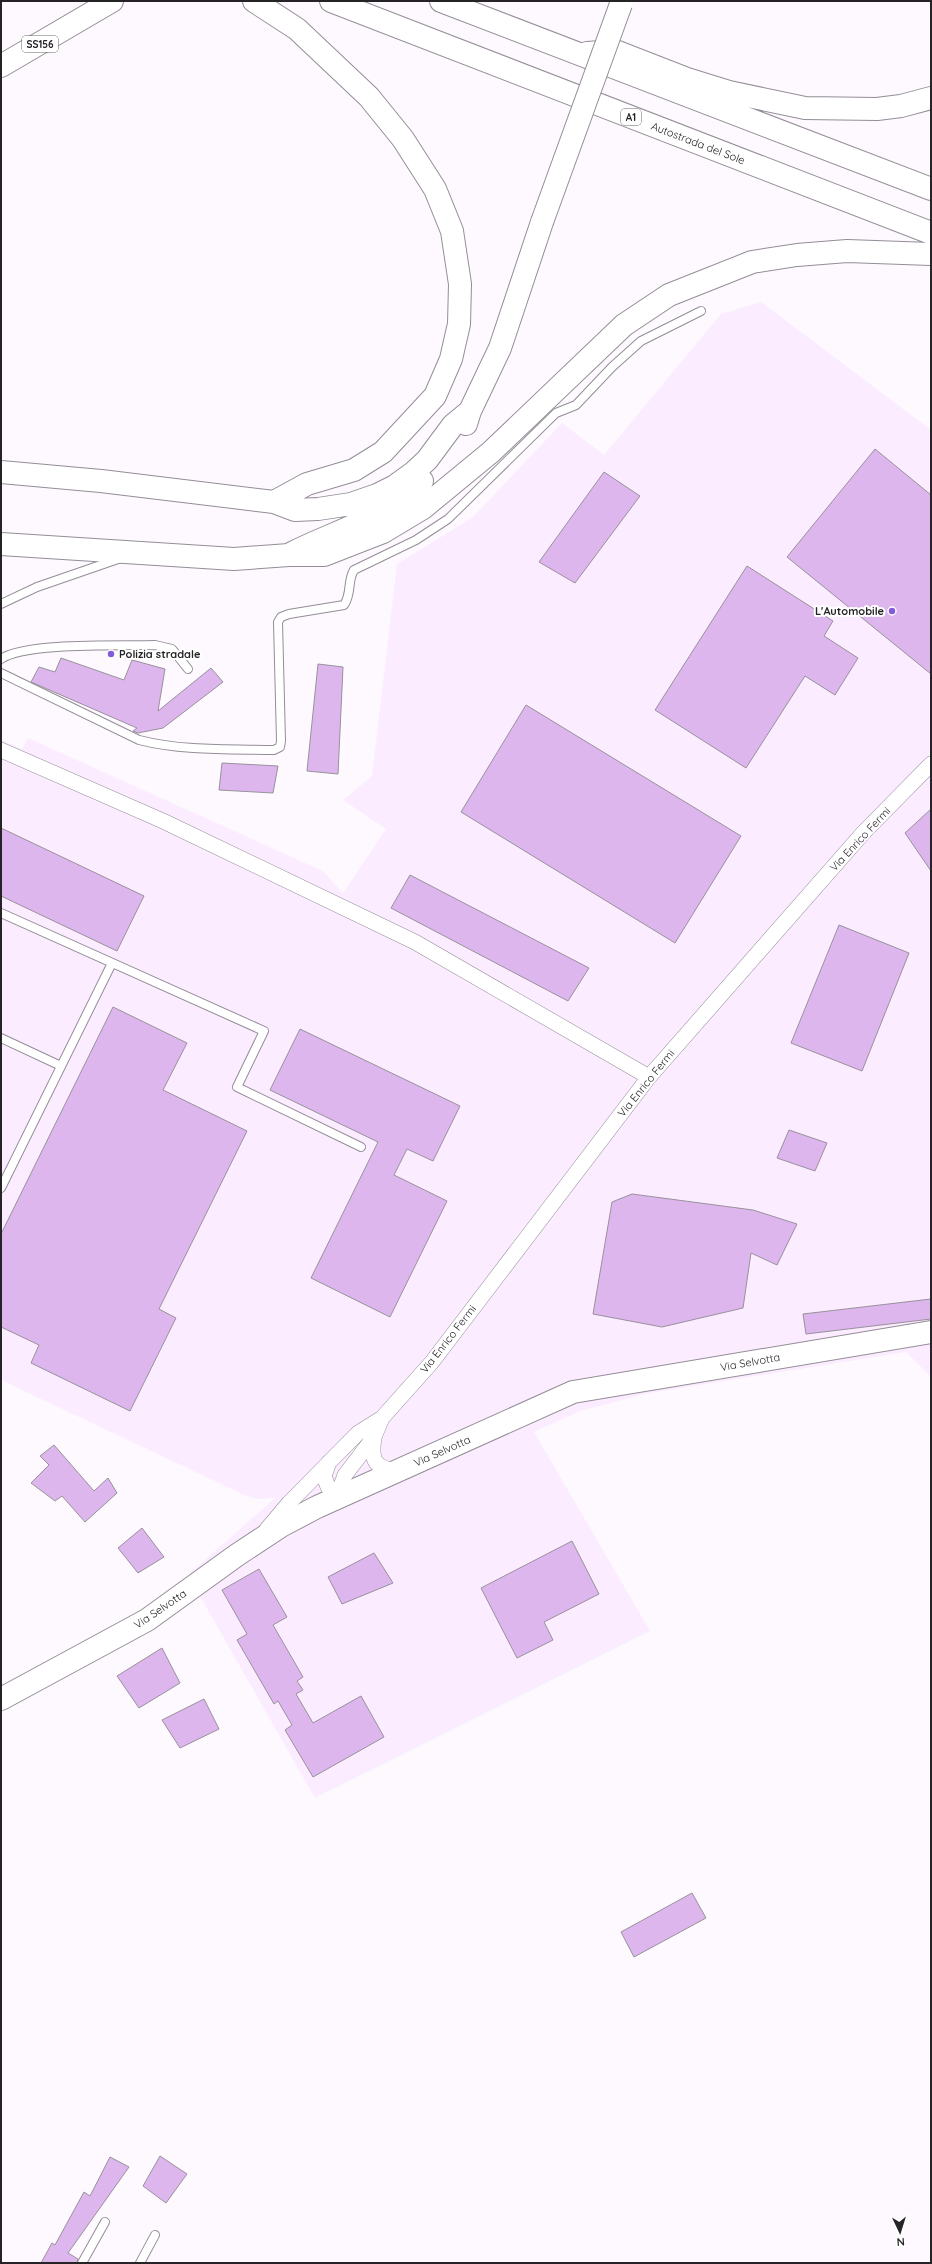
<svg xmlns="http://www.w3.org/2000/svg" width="932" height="2264" viewBox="0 0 932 2264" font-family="Quicksand,sans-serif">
<rect width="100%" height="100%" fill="#fdf9fe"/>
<path fill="#fbedff" d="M761,302L931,430V1377L906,1352L649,1393L580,1411L534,1432L650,1631L315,1798L188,1575L275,1498L256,1499L240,1493L1,1380V740L22,749L28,738L323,871L343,893L386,829L343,800L372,776L397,564L473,517L562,423L604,455L721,314Z"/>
<path fill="#deb6ee" stroke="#98919b" d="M875,449L931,495V674L787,557Z
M604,472L640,496L575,583L539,562Z
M747,566L833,621L824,636L858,658L835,695L805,676L746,768L655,710Z
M61,658L124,680L132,660L165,669L158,711L211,668L223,682L163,728L138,733L133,731L137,728L31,682L39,667L55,672Z
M318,664L343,667L338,774L307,771Z
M526,705L741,836L675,943L461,812Z
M222,763L278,766L273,793L219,790Z
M931,809V871L905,833Z
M1,828L144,896L117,951L1,896Z
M410,875L589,968L568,1001L391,908Z
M839,925L909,953L862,1071L791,1043Z
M113,1007L187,1043L163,1090L247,1131L159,1309L176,1318L130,1411L31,1363L39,1345L1,1327V1234Z
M300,1029L460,1106L433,1161L407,1149L394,1175L447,1201L390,1317L311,1278L378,1142L270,1090Z
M789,1130L827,1143L815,1171L777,1158Z
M632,1194L753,1210L797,1224L777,1265L751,1253L743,1308L662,1327L593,1314L612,1202Z
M931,1299V1319L806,1334L803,1314Z
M54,1445L94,1491L108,1478L117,1493L85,1522L62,1496L55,1501L31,1483L49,1465L40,1456Z
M142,1528L164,1557L138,1573L118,1548Z
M572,1541L599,1594L544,1622L553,1640L517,1658L481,1588Z
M374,1553L393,1583L342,1604L328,1577Z
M259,1569L287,1617L273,1625L303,1677L297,1681L303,1690L296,1694L313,1723L361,1696L384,1737L313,1777L285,1730L292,1725L278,1701L274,1704L237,1640L247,1634L222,1590Z
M162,1648L180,1683L139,1708L117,1676Z
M204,1699L219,1729L180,1748L162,1720Z
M692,1893L706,1918L634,1957L621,1932Z
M160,2156L187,2174L166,2203L143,2186Z
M110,2157L129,2167L68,2253L78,2259L77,2263H41L52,2243L55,2245L84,2192L90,2196Z"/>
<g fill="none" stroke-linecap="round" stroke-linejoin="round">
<defs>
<path id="lane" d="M1,604L37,587L121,558
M1,659C25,642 122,646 155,645L172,649L188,669
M1,673L139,740C182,751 229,749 274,750L280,747L281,741L278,622L281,617L289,614L344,605C352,594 347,581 354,570L416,540L448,519L556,413L576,405L612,367L641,341L701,311
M1,913L264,1031L237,1087L361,1147
M1,1038L61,1066
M1,1188L112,963
M82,2263L105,2222
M140,2263L155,2235"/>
<path id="street" d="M1,750L163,821L415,942L649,1077
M374,1437C371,1459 373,1468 397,1471
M329,1462L324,1476L328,1487L344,1495
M344,1495L341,1486L345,1475L374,1437L382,1418
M267,1529L289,1503L358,1433L382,1418L432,1362L649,1077L864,832L931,764"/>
<path id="secondary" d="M1,1699L147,1620L237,1555L281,1526L317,1507L573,1392L931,1332"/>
<path id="primary" d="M1,66L112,1"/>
<path id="highway" d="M254,1L297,29L369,97L403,139L435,189L452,231L460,284L459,324L451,359L435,396L383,452L354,470L307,484L274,502
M331,1L931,233
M441,1L931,189
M587,53L615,51L687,79L729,92L805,108L877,109L901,106L931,98
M466,424L470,411L500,348L542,222
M1,472L101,481L274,502L295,510L318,509L351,504L377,495L395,486L413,473L427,460L453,425L470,411
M1,544L234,559L289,555H324L383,532L423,508L491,452L624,325L669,295L752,262L797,255L847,251L931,254
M292,553C338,530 384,519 422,481"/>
</defs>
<use href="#lane" stroke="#948d97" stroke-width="10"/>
<use href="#street" stroke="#948d97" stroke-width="16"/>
<use href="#secondary" stroke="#948d97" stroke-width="24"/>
<use href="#primary" stroke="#948d97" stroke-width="24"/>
<use href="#highway" stroke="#948d97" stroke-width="24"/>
<use href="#lane" stroke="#fff" stroke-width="8"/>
<use href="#street" stroke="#fff" stroke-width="15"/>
<use href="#secondary" stroke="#fff" stroke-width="22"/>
<use href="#primary" stroke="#fff" stroke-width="22"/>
<use href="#highway" stroke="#fff" stroke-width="22"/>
<defs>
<path id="highway-bridge" d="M542,222L621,4"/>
</defs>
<use href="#highway-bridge" stroke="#948d97" stroke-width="24" stroke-linecap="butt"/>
<use href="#highway-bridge" stroke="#fff" stroke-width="22"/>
</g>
<g fill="#825dd8" stroke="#fff" stroke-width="1.5">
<circle cx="892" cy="611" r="4"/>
<circle cx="111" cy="654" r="4"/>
</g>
<g text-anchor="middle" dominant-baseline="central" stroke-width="4" stroke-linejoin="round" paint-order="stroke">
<g fill="#fff" stroke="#676568" stroke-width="1">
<rect x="22" y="36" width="36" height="16" rx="3"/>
<rect x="621" y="109" width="20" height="16" rx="3"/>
</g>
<g font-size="10" font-weight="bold" fill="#262327">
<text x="40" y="44">SS156</text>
<text x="631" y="117">A1</text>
</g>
<g font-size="11" fill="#262327" stroke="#fff">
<text transform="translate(698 143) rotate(21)">Autostrada del Sole</text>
<text transform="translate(860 839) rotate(-47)">Via Enrico Fermi</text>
<text transform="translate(646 1083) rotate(-51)">Via Enrico Fermi</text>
<text transform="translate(448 1339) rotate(-52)">Via Enrico Fermi</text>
<text transform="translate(750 1362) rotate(-10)">Via Selvotta</text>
<text transform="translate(442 1451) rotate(-24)">Via Selvotta</text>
<text transform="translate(160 1609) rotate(-34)">Via Selvotta</text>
</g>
<g font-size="11" font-weight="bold" fill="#262327" stroke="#fff" text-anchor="end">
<text x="884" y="611">L'Automobile</text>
<text x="119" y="654" text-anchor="start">Polizia stradale</text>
</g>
</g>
<rect width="932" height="2264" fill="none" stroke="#262327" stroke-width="4"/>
<g transform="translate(900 2232) rotate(176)" stroke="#ffffff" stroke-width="3" paint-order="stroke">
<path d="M0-3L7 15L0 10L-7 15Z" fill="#262327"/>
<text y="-6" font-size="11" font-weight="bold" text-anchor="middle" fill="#262327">N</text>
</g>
</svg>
